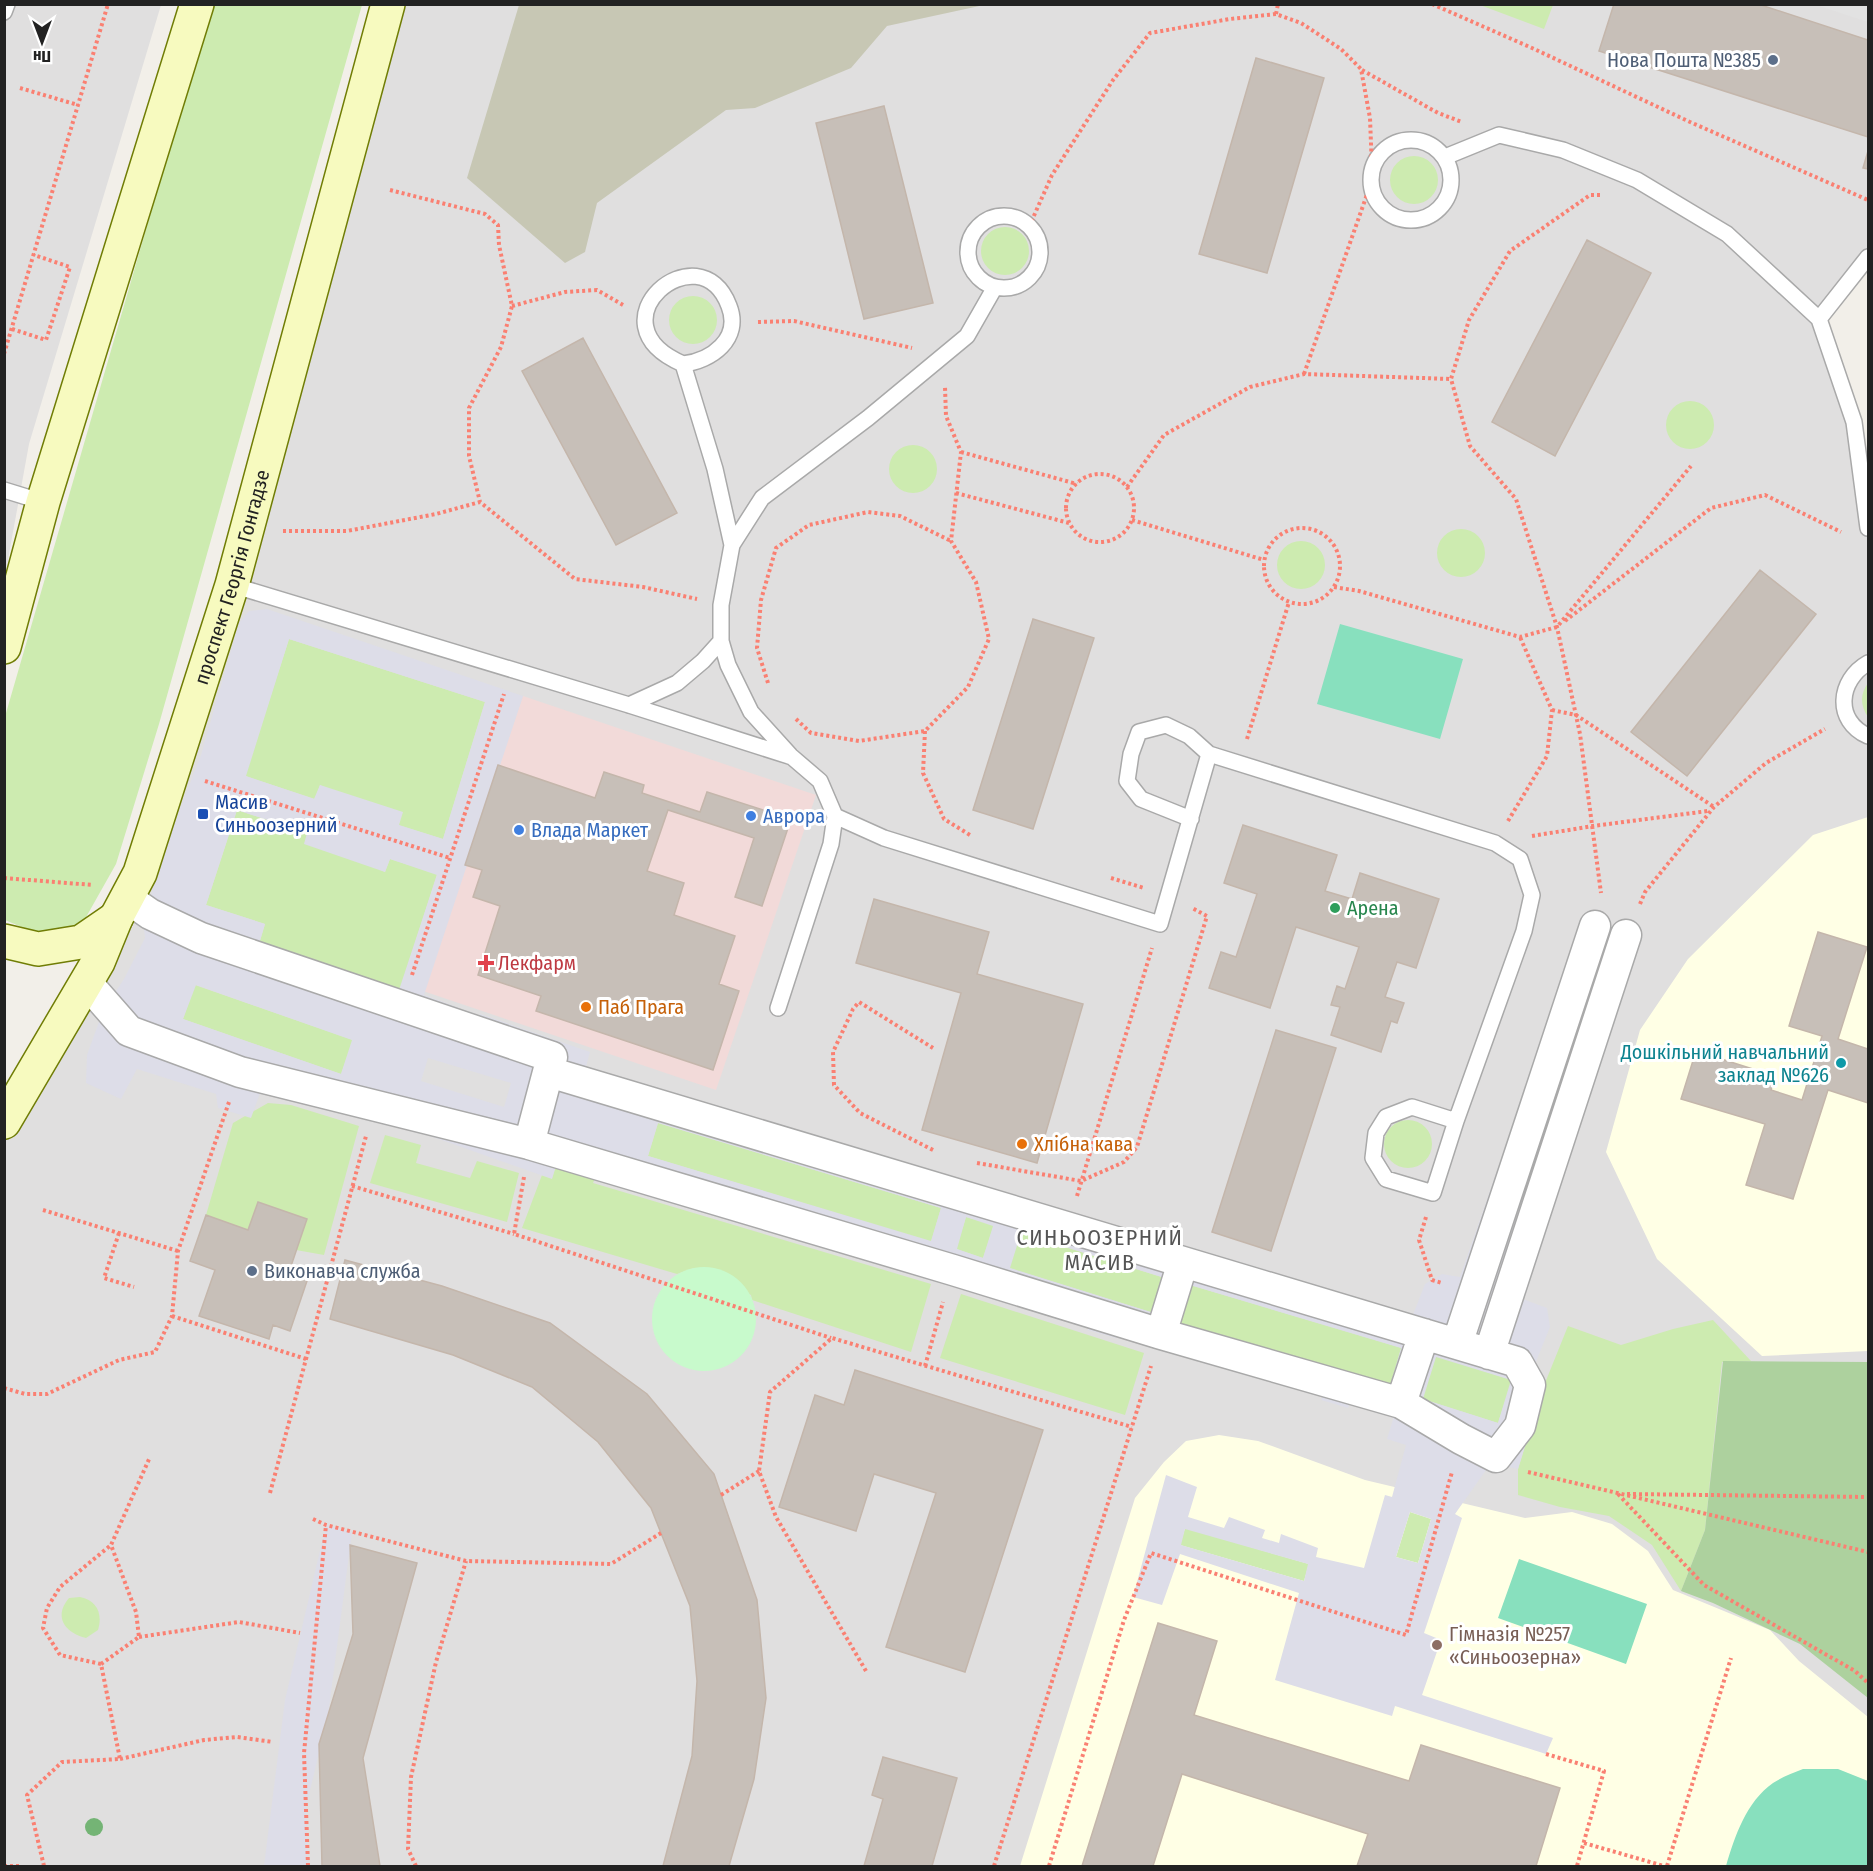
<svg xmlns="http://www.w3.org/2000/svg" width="1873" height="1871" viewBox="0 0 1873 1871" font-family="'Fira Sans Condensed',sans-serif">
<rect width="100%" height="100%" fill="#f2efe9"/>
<path fill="#e0dfdf" d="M5,5H161L29,444L5,576Z
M388,5H1868V257L1819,319L1854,422L1868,528V1866H5V1122L116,918Z"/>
<path fill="#f2dad9" d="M523,696L816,795L716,1090L423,991Z"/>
<path fill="#ffffe5" d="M1868,817V1351L1762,1356L1657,1259L1606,1152L1640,1030L1688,959L1813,835Z
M1219,1435L1258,1441L1365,1480L1525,1518L1572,1512L1612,1524L1648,1551L1673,1590L1770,1630L1799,1661L1868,1717V1866H1020L1135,1498L1164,1462L1186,1441Z"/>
<path fill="#c7c7b4" d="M519,5V4L984,5L887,26L851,68L755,108L726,110L597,203L585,252L565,263L467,178Z"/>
<path fill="#cdebb0" d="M211,5H362L159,724L116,864L85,919L75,926L53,931H31L5,920L4,720Z
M1480,5H1553L1544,29Z
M1390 180a24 24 0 1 1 48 0a24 24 0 1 1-48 0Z
M981 251a24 24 0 1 1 48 0a24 24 0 1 1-48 0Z
M669 320a24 24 0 1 1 48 0a24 24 0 1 1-48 0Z
M1666 425a24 24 0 1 1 48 0a24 24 0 1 1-48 0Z
M889 469a24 24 0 1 1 48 0a24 24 0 1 1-48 0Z
M1437 553a24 24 0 1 1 48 0a24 24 0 1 1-48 0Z
M1277 565a24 24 0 1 1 48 0a24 24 0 1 1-48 0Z
M289,639L485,702L443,839L398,825L320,785L315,799L245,776Z
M1868,683V717C1860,705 1860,694 1868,683Z
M237,810L308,833L385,872L390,859L437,874L400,990L259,944L265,924L206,905Z
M195,985L353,1040L341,1074L183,1019Z
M268,1103L291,1105L359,1126L324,1255L296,1250L307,1219L258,1202L248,1230L206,1215L233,1123Z
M1384 1144a24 24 0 1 1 48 0a24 24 0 1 1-48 0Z
M658,1123L941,1208L931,1242L648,1156Z
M385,1135L421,1145L416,1163L470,1178L477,1161L519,1173L507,1222L370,1183Z
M558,1159L598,1171L593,1183L931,1284L911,1352L752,1300L751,1295L694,1268L677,1274L522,1228L542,1175L552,1178Z
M966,1217L994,1225L983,1258L956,1249Z
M1020,1233L1168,1279L1157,1314L1009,1268Z
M1190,1285L1402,1348L1390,1386L1179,1323Z
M961,1294L1144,1353L1125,1415L940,1358Z
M1713,1320L1751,1361L1722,1362L1705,1530L1681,1591L1652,1545L1609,1516L1560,1507L1518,1495V1469L1543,1388L1568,1326L1621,1345L1673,1329Z
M1436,1356L1512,1380L1498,1423L1422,1399Z
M1410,1512L1431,1519L1418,1563L1396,1557Z
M1185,1528L1309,1564L1304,1581L1180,1545Z
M80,1597C97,1600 103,1614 98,1630L86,1638C65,1633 53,1617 69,1598Z"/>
<path fill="#add19e" d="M1723,1361L1868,1362V1698L1800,1644L1713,1603L1681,1591L1705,1530Z"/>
<path fill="#c8facc" d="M652 1319a52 52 0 1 1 104 0a52 52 0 1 1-104 0Z"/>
<path fill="#88e0be" d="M1340,624L1463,659L1440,739L1317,704Z
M1519,1559L1647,1604L1626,1664L1498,1618Z
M1803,1769H1838L1868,1781V1866H1726C1735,1836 1746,1802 1773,1783C1782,1777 1793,1773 1803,1769Z"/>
<path fill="#e2e2e2" d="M1816,5H1868V22Z"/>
<path fill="#dddde8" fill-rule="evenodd" d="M267,609L523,696L424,995L459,1008L456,1020L476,1028L480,1014L590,1052L582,1081L1411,1320L1425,1284L1442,1274L1460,1277L1584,922L1626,935L1520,1298L1547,1308L1550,1327L1533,1369L1543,1388L1518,1469L1491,1463L1455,1514L1462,1518L1424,1633L1441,1640L1422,1695L1553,1738L1546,1754L1395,1706L1392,1716L1275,1680L1299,1593L1180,1554L1162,1605L1133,1597L1166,1475L1197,1487L1188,1517L1224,1528L1229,1517L1265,1530L1262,1538L1279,1543L1281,1534L1318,1548L1316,1557L1364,1568L1385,1495L1392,1497L1406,1445L1387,1439L1395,1413L1351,1400L1348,1408L1321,1400L1325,1392L1236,1364L1233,1371L1203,1363L1204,1355L1119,1330L1116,1338L1088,1330L1090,1321L755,1218L752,1227L560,1153L552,1179L371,1115L263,1085L251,1118L218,1108L216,1094L137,1069L121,1099L86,1083L87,1055L103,1011L124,979L145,938L144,929L150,914L153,879L201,755L239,623L249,611ZM289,639L485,702L443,839L399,825L403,812L320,785L314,799L246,776ZM237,810L307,833L304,844L385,872L390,859L437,875L399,990L259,944L265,924L206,905ZM196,985L352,1040L341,1074L183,1019ZM428,1058L511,1083L504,1107L421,1081ZM658,1123L941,1208L931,1241L648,1156ZM966,1217L993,1226L983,1258L957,1249ZM1021,1233L1168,1279L1157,1314L1010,1268ZM1190,1285L1401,1348L1390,1386L1179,1323ZM1436,1357L1511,1380L1498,1423L1423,1399ZM1410,1512L1431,1519L1418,1563L1396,1557ZM1185,1529L1308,1564L1304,1581L1181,1545Z
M326,1525L352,1532L328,1715L306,1807L308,1866H264L285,1700Z"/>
<path fill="#c7bfb8" stroke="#c4b6ab" stroke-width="1.5" d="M1614,4H1758L1868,40V137L1599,51Z
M1256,58L1324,78L1267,273L1199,254Z
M884,106L933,303L864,319L816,123Z
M1868,151V169L1863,168Z
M1587,240L1651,273L1555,456L1492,422Z
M583,338L677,513L616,545L522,371Z
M1760,570L1816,614L1687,776L1631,732Z
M1033,619L1094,638L1033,829L973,810Z
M498,765L595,798L604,772L644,785L642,793L700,812L707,792L791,819L762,906L735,897L754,838L668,810L647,871L684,883L674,915L735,936L719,984L739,991L713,1070L536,1011L541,996L478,975L500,906L473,897L482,870L465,865Z
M1243,825L1337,855L1325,891L1352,899L1360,873L1439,899L1416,968L1397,962L1385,997L1404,1003L1397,1023L1391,1021L1381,1052L1331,1035L1340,1007L1331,1005L1337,986L1345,989L1359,947L1296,927L1270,1008L1209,988L1221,952L1236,957L1257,894L1224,883Z
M874,899L989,932L977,974L1083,1004L1037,1163L922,1130L961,993L856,963Z
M1818,932L1867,947L1838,1039L1868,1049V1103L1828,1090L1793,1199L1746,1185L1765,1124L1681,1099L1696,1051L1775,1076L1771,1090L1802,1100L1822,1036L1789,1026Z
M1276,1030L1336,1048L1271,1251L1212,1232Z
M258,1202L307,1219L289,1272L308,1278L290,1331L273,1325L269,1339L199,1316L215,1270L190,1261L206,1215L248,1230Z
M345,1260L442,1286L550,1323L647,1394L714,1474L757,1600L766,1698L754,1779L729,1866H663L692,1756L697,1681L690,1606L651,1508L598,1442L532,1387L453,1355L330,1319Z
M855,1370L1043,1430L965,1672L886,1647L936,1493L874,1474L856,1531L779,1507L815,1395L844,1405Z
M350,1545L417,1563L363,1758L380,1866H322L319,1744L353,1634Z
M1158,1623L1217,1641L1194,1715L1409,1781L1421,1745L1560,1788L1536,1866H1357L1368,1834L1182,1774L1153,1866H1082Z
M883,1757L957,1778L932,1866H864L883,1799L872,1795Z"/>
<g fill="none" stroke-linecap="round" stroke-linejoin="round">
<defs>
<path id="lane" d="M4,12L7,4
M1371 180a40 40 0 1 1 80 0a40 40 0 1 1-80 0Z
M1445,157L1499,135L1563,150L1637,180L1727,234L1819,319
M968 252a36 36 0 1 1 72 0a36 36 0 1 1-72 0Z
M1868,257L1819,319L1854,422L1868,528
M683,364C711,361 742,339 729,306C700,228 587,323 683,364L715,469L732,545
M4,490L43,502
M232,585L629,705L792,757L820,781L835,816L831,844L778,1008
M1868,663C1838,680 1834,721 1868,736
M629,705L677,683L703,661L721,641
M790,755L751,712L728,665L721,641V605L732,545L762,498L868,418L967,336L995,287
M835,816L884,838L1160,924L1209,754L1495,843L1520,859L1532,895L1524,931L1456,1121L1433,1193L1386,1179L1373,1158L1376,1133L1386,1117L1412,1107L1456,1121
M1191,819L1141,799L1127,781L1131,754L1139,732L1166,725L1189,736L1209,754"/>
<path id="street" d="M127,898L150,914L201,938L552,1057L529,1144
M86,982L129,1031L240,1072L529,1144L953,1270L1161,1334L1401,1403L1461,1439L1496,1457L1520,1426L1530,1385L1517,1362L549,1072
M1161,1334L1183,1262
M1457,1344L1595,926
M1489,1354L1626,935
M1401,1403L1424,1334"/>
<g id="secondary">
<path d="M4,647L43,502L197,4"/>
<path d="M4,941L38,949L81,942L116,918"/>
<path id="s1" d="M4,1122L98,962L116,918L140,873L232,585L388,4"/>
</g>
</defs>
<use href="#lane" stroke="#a9a9a9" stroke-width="18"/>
<use href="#street" stroke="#a9a9a9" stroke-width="33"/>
<use href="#secondary" stroke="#707d05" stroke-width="36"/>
<path stroke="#fa8072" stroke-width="4" stroke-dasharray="3 3" stroke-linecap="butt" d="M1432,4L1532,48L1690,122L1868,200
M1276,14L1278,4
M1362,70L1438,113L1462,122
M20,88L78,105
M390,190L485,214L498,225L499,245L512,306L501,347L469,408V456L480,502L575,579L643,587L697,599
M1600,195H1590L1510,251L1469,320L1451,379L1470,446L1516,499L1557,627L1580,734L1601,893
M1029,227L1052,175L1113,80L1150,33L1230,19L1276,14L1301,23L1341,49L1361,69L1370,118L1372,169
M512,306L565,292L597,290L623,305
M758,322L794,321L912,348
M12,329L46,340L70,267L34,255
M4,354L108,4
M1304,374L1371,183
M961,452L1077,484
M1066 508a34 34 0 1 1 68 0a34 34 0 1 1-68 0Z
M1127,487L1164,435L1250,387L1304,374L1451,379
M956,493L1069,523
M1132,520L1264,560
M1264 566a38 38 0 1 1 76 0a38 38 0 1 1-76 0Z
M283,531H347L436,514L480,502
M1334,587L1359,591L1520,637L1557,627L1691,466
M1565,621L1711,508L1765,495L1841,532
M768,683L757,648L761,600L776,548L809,525L868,512L900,516L951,541
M1552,710L1576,715L1714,807
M796,719L811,733L859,741L925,731L968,687L989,639L976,582L951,541L961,452L946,416L945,387
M925,731L923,773L944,819L970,835
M1247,739L1289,602
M205,781L450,858
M1508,821L1547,756L1552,710L1520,637
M1532,836L1593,826L1708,811
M4,878L93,885
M1111,878L1144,888
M1640,904L1645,892L1714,807L1766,763L1825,729
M412,975L504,694
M933,1150L860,1113L834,1085L833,1052L853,1009L859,1002L933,1048
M977,1163L1081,1181L1124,1162L1137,1147L1207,916L1192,908
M524,1177L514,1234L831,1338
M352,1186L514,1234
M1077,1196L1152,948
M43,1210L178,1251
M1426,1217L1419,1240L1432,1280L1442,1283
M119,1233L104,1278L134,1287
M172,1316L306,1359
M925,1366L943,1302
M4,1388L25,1394H47L119,1360L155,1352L172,1316L178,1251L229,1102
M1528,1472L1868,1552
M270,1493L366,1136
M1618,1494L1704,1585L1855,1671L1868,1683
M1627,1494L1868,1497
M721,1495L759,1471
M313,1519L326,1525L466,1561L611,1564L661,1533
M139,1637L239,1622L300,1633
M101,1664L60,1655L43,1628L47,1608L60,1587L111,1545
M866,1671L776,1517L759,1471L770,1392L832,1338L1132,1427
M1546,1754L1604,1771L1577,1866
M120,1759L204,1740L237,1737L273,1742
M1584,1843L1664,1866
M4,1866H21
M44,1866L27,1795L62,1762L120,1759L101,1664L139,1637L136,1612L111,1545L150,1457
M308,1866L304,1753L326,1525
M416,1866L408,1849L411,1777L436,1662L466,1561
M994,1866L1151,1366
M1049,1866L1124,1620L1151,1553L1406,1635L1452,1472
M1667,1866L1731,1658"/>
<use href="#lane" stroke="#fff" stroke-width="15"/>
<use href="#street" stroke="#fff" stroke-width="30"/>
<use href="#secondary" stroke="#f7fabf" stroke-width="33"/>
</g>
<circle fill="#74b475" cx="94" cy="1827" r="9"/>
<g fill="#5c6f8a" stroke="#fff" stroke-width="2">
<circle cx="1773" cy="60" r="6"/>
<circle cx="252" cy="1271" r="6"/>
</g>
<rect fill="#1a4fb4" stroke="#fff" stroke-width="2" x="197" y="808" width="12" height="12" rx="3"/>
<g fill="#3f7fe0" stroke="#fff" stroke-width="2">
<circle cx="751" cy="816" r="6"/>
<circle cx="519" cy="830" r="6"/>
</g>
<circle fill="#2e9e5b" stroke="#fff" stroke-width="2" cx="1335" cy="908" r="6"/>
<path fill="#e0444e" stroke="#fff" stroke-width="2" d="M483 954h6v6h6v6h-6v6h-6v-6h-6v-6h6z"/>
<g fill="#e8710a" stroke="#fff" stroke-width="2">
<circle cx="586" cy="1007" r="6"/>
<circle cx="1022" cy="1144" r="6"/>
</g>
<circle fill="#0f9aa8" stroke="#fff" stroke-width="2" cx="1841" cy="1063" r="6"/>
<circle fill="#8d6e63" stroke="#fff" stroke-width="2" cx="1437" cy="1645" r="6"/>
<g text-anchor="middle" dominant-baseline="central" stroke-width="6" stroke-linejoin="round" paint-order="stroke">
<g font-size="20" fill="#4e5e75" stroke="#fff" text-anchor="end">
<text x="1761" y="60">Нова Пошта №385</text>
<text x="264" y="1271" text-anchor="start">Виконавча служба</text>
</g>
<g font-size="20" fill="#222" stroke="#fff">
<text stroke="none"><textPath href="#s1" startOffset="594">проспект Георгія Гонгадзе</textPath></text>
</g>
<g font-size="20" fill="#164399" stroke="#fff" text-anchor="start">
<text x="215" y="802">Масив<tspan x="215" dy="23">Синьоозерний</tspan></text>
</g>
<g font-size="20" fill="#366cbe" stroke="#fff" text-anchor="start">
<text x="763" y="816">Аврора</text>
<text x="531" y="830">Влада Маркет</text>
</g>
<g font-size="20" fill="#27864d" stroke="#fff" text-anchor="start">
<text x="1347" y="908">Арена</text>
</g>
<g font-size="20" fill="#be3a42" stroke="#fff" text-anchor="start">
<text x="498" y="963">Лекфарм</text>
</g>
<g font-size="20" fill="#c56008" stroke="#fff" text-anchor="start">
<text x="598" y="1007">Паб Прага</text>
<text x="1034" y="1144">Хлібна кава</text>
</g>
<g font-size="20" fill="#0d838f" stroke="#fff" text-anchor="end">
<text x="1829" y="1052">Дошкільний навчальний<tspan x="1829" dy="23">заклад №626</tspan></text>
</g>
<g font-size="20" fill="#785e54" stroke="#fff" text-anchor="start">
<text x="1449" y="1634">Гімназія №257<tspan x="1449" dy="23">«Синьоозерна»</tspan></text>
</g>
<g font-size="22" letter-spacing="1.5" fill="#555" stroke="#fff">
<text x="1100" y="1237">СИНЬООЗЕРНИЙ<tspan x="1100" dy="25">МАСИВ</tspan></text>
</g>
</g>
<rect width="1873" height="1871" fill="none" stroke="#222222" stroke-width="12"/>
<g transform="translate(42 42) rotate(180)" stroke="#ffffff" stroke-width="4.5" paint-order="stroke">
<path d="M0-4.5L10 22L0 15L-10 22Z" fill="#222222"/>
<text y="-9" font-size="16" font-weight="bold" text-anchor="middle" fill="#222222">Пн</text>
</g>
</svg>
